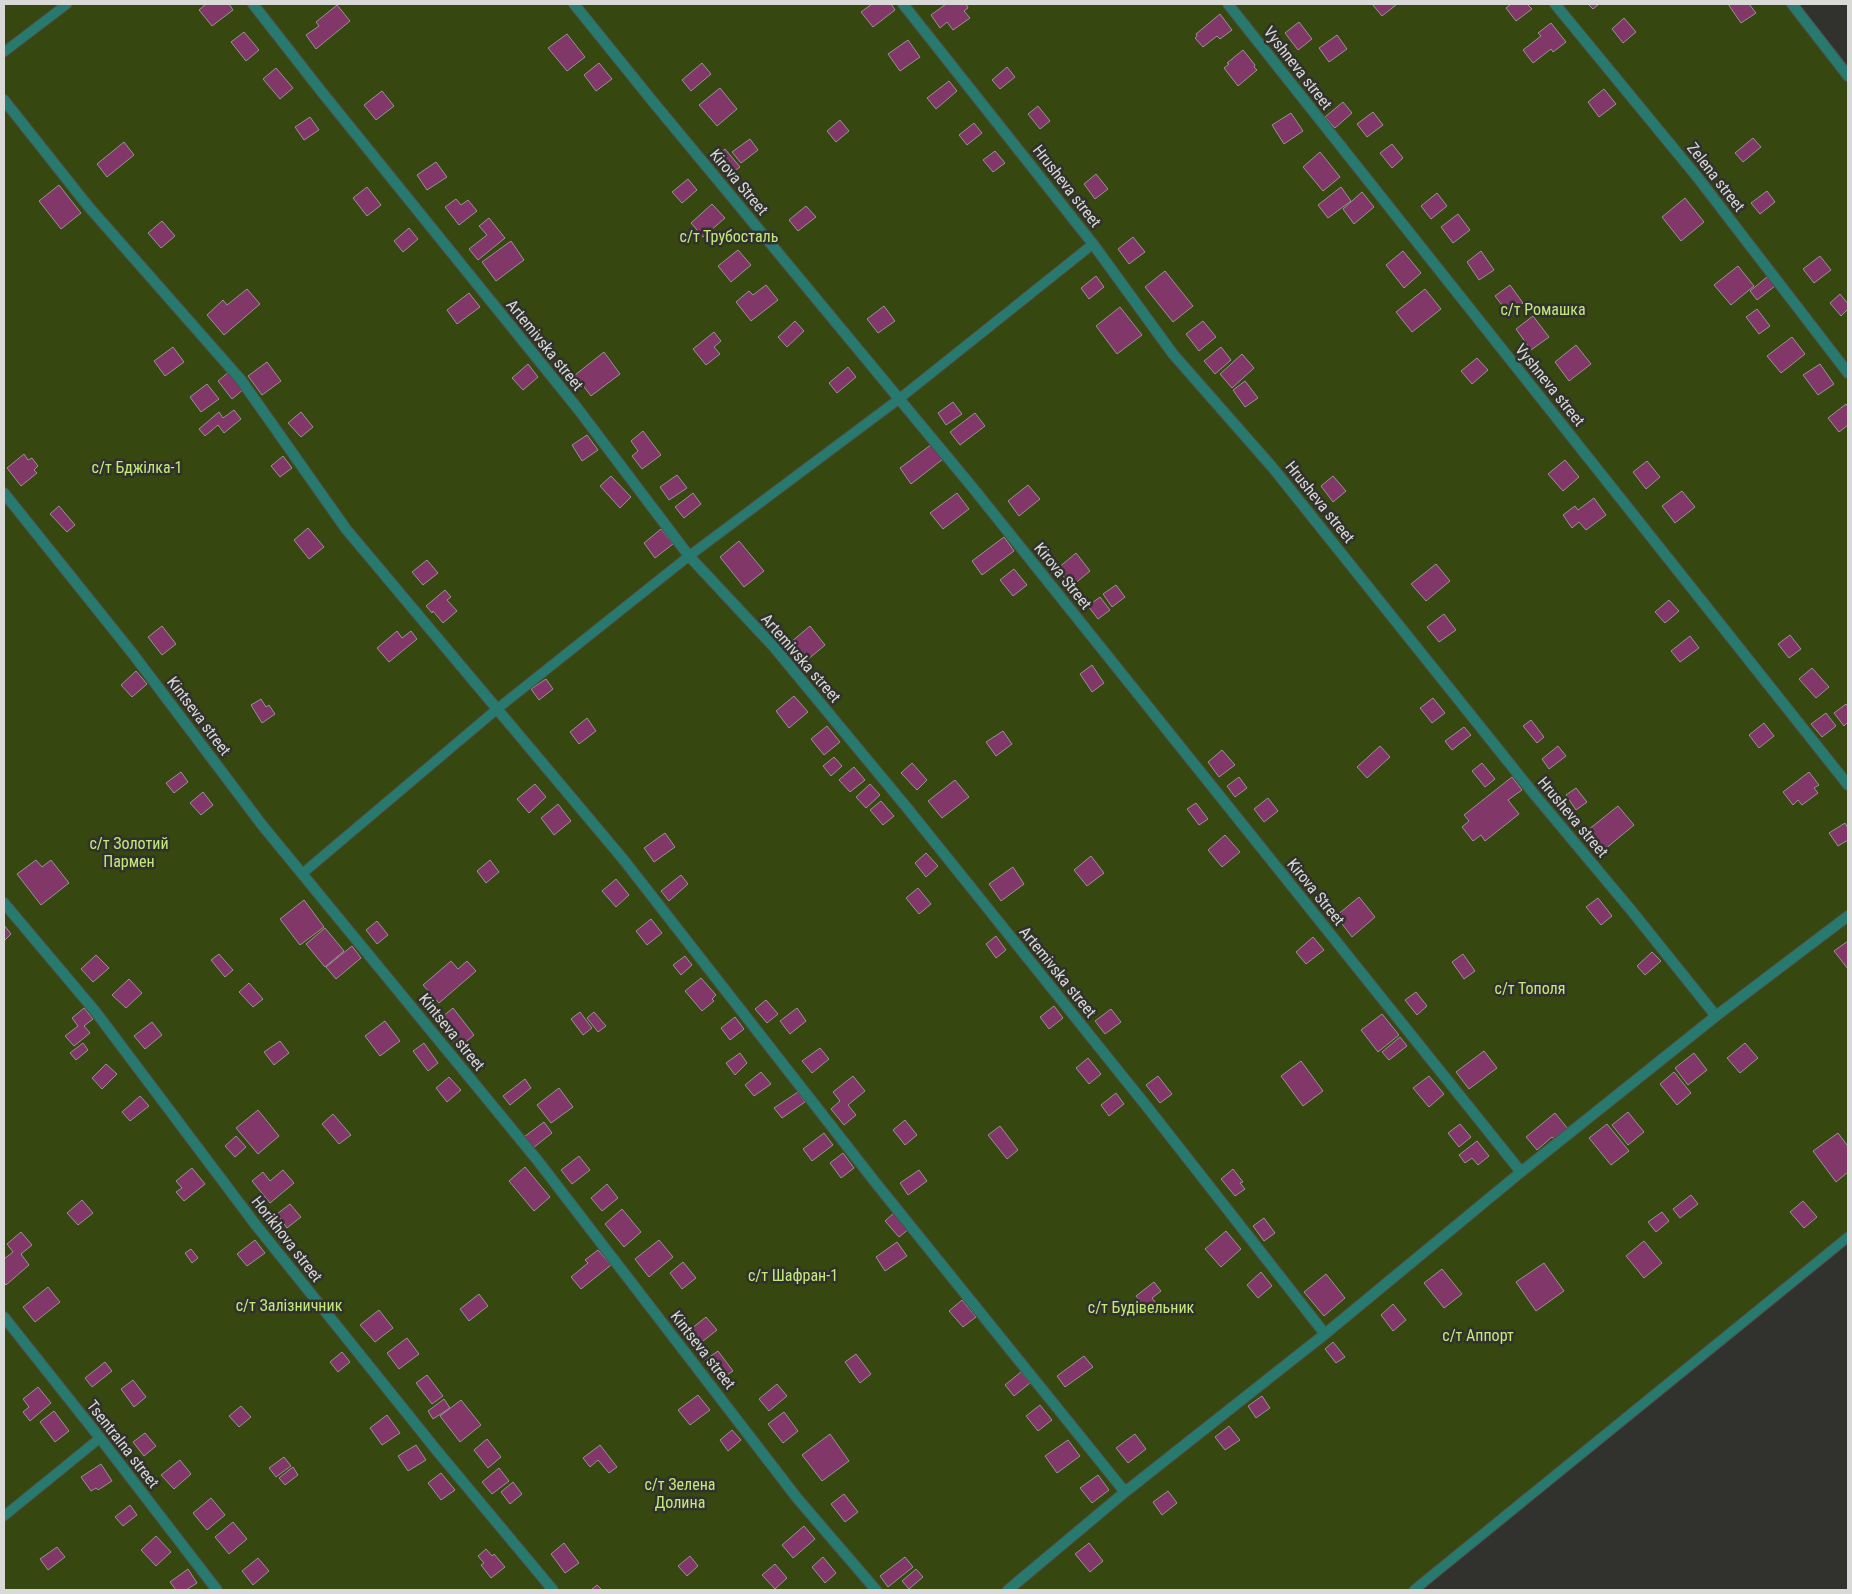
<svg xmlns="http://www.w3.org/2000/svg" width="1852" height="1594" viewBox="0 0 1852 1594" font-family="'Roboto Condensed',sans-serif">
<rect width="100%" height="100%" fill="#31312e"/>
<path fill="#36470f" d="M4,4H1798L1848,68V1235L1416,1590H4Z"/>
<path fill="#813869" stroke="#979395" d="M206,4H229L233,10L212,26L199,10Z
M872,4H891L895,10L873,27L861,12Z
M946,4H966L968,8L964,11L970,18L953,30L947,22L940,28L931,15Z
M1372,4H1394L1396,5L1382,16Z
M1511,4H1527L1532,9L1516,21L1506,8Z
M1588,4H1599L1593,9Z
M1728,4H1749L1756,13L1741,23Z
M337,5L350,21L316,49L306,35L319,26L316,22Z
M1220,14L1232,30L1220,39L1217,36L1203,47L1195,38L1197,36L1196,34Z
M1624,18L1636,32L1623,43L1612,29Z
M1299,22L1312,39L1298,50L1285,33Z
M1551,23L1566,42L1553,52L1551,49L1533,63L1523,50L1541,36L1538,33Z
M244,32L259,50L246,61L231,42Z
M567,34L585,57L567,71L548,48Z
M1337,35L1347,49L1329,62L1319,48Z
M908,40L920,57L900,71L888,54Z
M1243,50L1255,65L1254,67L1257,70L1238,86L1224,68L1229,64L1227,63Z
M599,63L612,79L596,91L584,75Z
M702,63L711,74L691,91L682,80Z
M1007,67L1015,77L1000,89L992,80Z
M276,68L293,88L280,99L263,79Z
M949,81L957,91L936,109L927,98Z
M720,88L737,109L717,126L699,105Z
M1604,89L1616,104L1599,117L1588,102Z
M382,91L394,106L376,120L364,105Z
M1343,102L1352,113L1335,128L1325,117Z
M1038,106L1050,121L1040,129L1028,114Z
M1373,112L1383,125L1367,137L1357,124Z
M1291,113L1303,131L1284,144L1272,125Z
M310,117L319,130L304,140L295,127Z
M840,120L849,131L836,142L827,131Z
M974,123L982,133L967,145L959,135Z
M1753,138L1761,147L1743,162L1735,153Z
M750,139L758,150L741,163L732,152Z
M124,142L134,155L107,177L97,164Z
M1392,144L1403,158L1392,168L1380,153Z
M725,149L740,167L728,176L714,158Z
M995,151L1005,163L993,172L983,160Z
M1320,152L1340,177L1323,191L1303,167Z
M436,162L447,177L427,190L417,175Z
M1096,174L1108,189L1095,199L1084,184Z
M688,179L697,190L682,203L672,192Z
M59,185L81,213L61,229L39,201Z
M367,187L381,205L367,216L353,198Z
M1341,187L1351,201L1328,218L1318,205Z
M1767,191L1775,202L1760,214L1751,203Z
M1362,192L1374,207L1354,224L1343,209Z
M1437,193L1447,206L1431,219L1421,206Z
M1685,198L1704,222L1681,241L1662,217Z
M456,199L461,205L468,200L477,211L459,225L445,207Z
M712,204L725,218L703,237L691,223Z
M806,206L816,217L798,231L789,220Z
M1458,214L1470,230L1453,243L1441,227Z
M489,218L505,238L478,260L469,249L487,235L479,226Z
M162,221L175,236L161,248L148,233Z
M409,228L418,239L403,252L394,241Z
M1133,237L1145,252L1129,264L1118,249Z
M511,241L524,260L496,281L482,262Z
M738,250L751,265L731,282L718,266Z
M1403,251L1421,273L1404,288L1386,265Z
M1481,251L1494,270L1479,280L1467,262Z
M1820,256L1831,270L1814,283L1803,269Z
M1738,266L1754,286L1731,305L1714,285Z
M1165,271L1193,306L1173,322L1145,287Z
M1096,276L1104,287L1089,299L1081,288Z
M1767,277L1775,286L1757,300L1750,291Z
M766,285L778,300L751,321L736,302L749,291L753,295Z
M1510,285L1523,303L1508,313L1495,296Z
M247,289L260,304L224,335L207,315L223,300L227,305Z
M1425,289L1441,309L1412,332L1396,312Z
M469,293L480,307L457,324L447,310Z
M1840,294L1848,304V309L1841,316L1830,303Z
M884,306L895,321L878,333L867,319Z
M1120,307L1142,335L1117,354L1096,326Z
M1757,309L1770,326L1759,334L1746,317Z
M1533,316L1549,337L1531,350L1516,329Z
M795,321L804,331L787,347L778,337Z
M1203,321L1216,337L1199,351L1186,334Z
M714,332L721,341L714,347L720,354L706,365L693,349Z
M1792,337L1805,354L1781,373L1767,356Z
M1576,345L1591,364L1569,381L1555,362Z
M173,347L184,362L165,376L154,361Z
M1221,347L1231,360L1215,374L1204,361Z
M604,352L620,374L591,396L575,375Z
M1242,354L1254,368L1232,388L1220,374Z
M1477,358L1488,370L1472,384L1461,371Z
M267,362L281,381L262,395L248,376Z
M528,364L538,377L523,390L512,378Z
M1820,364L1834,384L1818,395L1803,375Z
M848,367L856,377L837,393L829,383Z
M230,371L244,389L232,399L218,381Z
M1245,381L1258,398L1245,407L1233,390Z
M207,384L219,399L201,412L190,397Z
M953,402L962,414L946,425L938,413Z
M1846,404L1848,407V425L1839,432L1828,418Z
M234,410L241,419L224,433L218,425L205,436L199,429L219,412L223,418Z
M301,412L313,427L301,437L288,423Z
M975,413L985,426L960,445L950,432Z
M643,431L661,455L642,469L632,456L638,451L631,441Z
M587,435L598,450L582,461L572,445Z
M932,444L943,459L911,484L900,468Z
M24,454L28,460L32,458L38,466L34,470L37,473L21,486L7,468Z
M283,456L292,468L280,477L271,466Z
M1565,460L1579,477L1563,491L1548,474Z
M1647,461L1660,477L1646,489L1633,472Z
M677,475L687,488L669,500L660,487Z
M611,476L631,497L620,508L600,486Z
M1333,476L1346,491L1333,502L1321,486Z
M1028,485L1040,499L1019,516L1008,501Z
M1682,491L1695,507L1675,523L1662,506Z
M693,493L701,504L684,518L675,507Z
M957,493L969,509L943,529L930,513Z
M1594,498L1606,515L1586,530L1579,522L1572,528L1563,515L1575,506L1578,510Z
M59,506L75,525L67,532L50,514Z
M308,528L324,547L309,559L294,540Z
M661,529L673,544L655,558L644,543Z
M1004,537L1014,551L982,575L972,561Z
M739,541L764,571L744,587L720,557Z
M1076,553L1090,571L1072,586L1057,569Z
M427,560L438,573L423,585L412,572Z
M1436,564L1450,581L1426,601L1411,584Z
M1014,569L1027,585L1013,596L1000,580Z
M1116,585L1125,597L1112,607L1103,594Z
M445,590L451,597L447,600L457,611L443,623L433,611L432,613L426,606Z
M1100,597L1110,610L1098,619L1088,606Z
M1669,600L1679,611L1665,623L1655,612Z
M1444,614L1456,630L1439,642L1427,627Z
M162,626L176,644L162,655L148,637Z
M810,626L825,645L806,661L791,642Z
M397,631L402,638L411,631L417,639L389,662L377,648Z
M1790,635L1801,649L1789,658L1778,644Z
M1690,636L1699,648L1680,662L1671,651Z
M1092,665L1104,683L1092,692L1080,674Z
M1812,668L1829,687L1816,698L1799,679Z
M136,671L147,684L132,697L121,685Z
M546,679L553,689L539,700L531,689Z
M794,696L808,712L789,728L776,711Z
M1433,698L1445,713L1432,723L1420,708Z
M261,699L266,707L269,705L275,714L262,723L251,705Z
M1846,704L1848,707V722L1844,726L1834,713Z
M1826,713L1836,726L1822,737L1811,724Z
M587,718L596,731L579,744L570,732Z
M1531,720L1544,737L1537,743L1523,726Z
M1764,723L1774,736L1759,748L1749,735Z
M827,726L840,742L824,755L811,739Z
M1464,727L1471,735L1452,750L1445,741Z
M1003,731L1012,744L996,756L986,742Z
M1380,746L1390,757L1367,778L1357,767Z
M1558,746L1566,756L1549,769L1542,759Z
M1222,750L1235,765L1219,777L1208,762Z
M834,757L842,766L831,776L823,766Z
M912,763L927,780L917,790L901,773Z
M1482,763L1495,779L1485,787L1472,771Z
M854,767L865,780L850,792L839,780Z
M181,772L188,782L174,793L166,783Z
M1809,772L1819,785L1814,788L1818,793L1802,805L1798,800L1793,805L1783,792Z
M1239,777L1247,788L1235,797L1227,786Z
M1512,777L1522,790L1508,800L1519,814L1485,841L1481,835L1473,841L1462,827L1469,821L1464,815Z
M955,780L969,797L942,818L928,801Z
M535,784L546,797L529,813L517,799Z
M870,784L880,795L866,808L856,797Z
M1576,788L1587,802L1576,810L1566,795Z
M203,792L213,805L201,815L190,803Z
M1268,798L1278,811L1264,822L1254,809Z
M881,801L894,816L883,825L870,810Z
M1196,803L1208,819L1199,825L1187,809Z
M558,804L571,821L554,835L541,818Z
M1618,806L1634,825L1604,850L1588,830Z
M1845,823L1848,828V840L1838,846L1829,833Z
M665,833L675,847L654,862L644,848Z
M1225,835L1240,852L1222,867L1208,850Z
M926,853L938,866L926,877L915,863Z
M1091,856L1104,873L1087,886L1074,870Z
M36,860L42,867L51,860L69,883L41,905L17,874Z
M490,860L499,872L486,883L477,871Z
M1013,867L1024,884L1001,901L989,884Z
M681,875L688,884L669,901L661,891Z
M616,879L629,895L616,907L602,891Z
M918,888L931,904L919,914L906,898Z
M1359,897L1375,917L1352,937L1336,916Z
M1598,898L1612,916L1601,925L1586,907Z
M304,900L324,927L300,945L280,919Z
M651,919L662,933L647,945L636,931Z
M377,921L388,935L377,944L366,930Z
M4,925L11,934L4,941Z
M325,928L344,951L325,967L306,944Z
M996,936L1006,950L996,958L986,944Z
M1313,937L1324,950L1306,964L1296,952Z
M1848,941V969L1834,951Z
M352,946L361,958L336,979L326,967Z
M1652,952L1661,961L1645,975L1637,966Z
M219,954L233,970L225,977L211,960Z
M1463,954L1475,971L1464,979L1452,962Z
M96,955L109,968L93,982L81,969Z
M685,956L692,965L681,975L673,965Z
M451,961L458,969L467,961L476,971L439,1003L423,985Z
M701,978L716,995L712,999L714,1001L702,1011L685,991Z
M129,979L142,993L126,1008L112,995Z
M249,983L263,999L253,1007L239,992Z
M1416,992L1427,1006L1417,1015L1405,1000Z
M766,1000L778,1014L767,1023L755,1009Z
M1054,1006L1063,1018L1049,1029L1040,1017Z
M84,1008L93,1019L84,1026L90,1033L74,1046L65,1036L78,1026L72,1018Z
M453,1008L474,1035L459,1048L437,1021Z
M797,1008L806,1021L790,1034L780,1021Z
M1111,1009L1121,1022L1105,1034L1095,1021Z
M580,1012L592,1028L583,1035L571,1019Z
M594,1012L606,1026L598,1032L587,1018Z
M1382,1014L1399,1035L1378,1052L1361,1030Z
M735,1017L744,1029L730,1040L721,1028Z
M385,1021L400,1041L380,1056L365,1036Z
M152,1022L162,1035L145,1049L134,1036Z
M1400,1037L1407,1046L1389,1060L1382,1052Z
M280,1041L289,1053L274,1065L264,1052Z
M83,1043L88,1050L76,1060L70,1053Z
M424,1043L438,1063L428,1071L413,1051Z
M1745,1043L1758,1058L1740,1073L1727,1058Z
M820,1048L829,1059L812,1073L802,1061Z
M1484,1051L1497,1068L1469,1089L1456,1072Z
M740,1053L747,1063L735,1075L726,1063Z
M1694,1053L1707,1070L1688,1085L1675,1068Z
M1088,1058L1101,1074L1089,1084L1076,1068Z
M1301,1061L1323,1091L1303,1106L1281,1076Z
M106,1064L117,1074L102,1089L92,1078Z
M761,1072L771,1084L754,1096L745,1085Z
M1674,1072L1691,1093L1677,1105L1660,1084Z
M853,1076L865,1091L848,1105L856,1115L844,1125L831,1109L840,1101L833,1092Z
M1158,1076L1172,1094L1160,1103L1146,1085Z
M1429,1076L1444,1094L1429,1107L1413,1088Z
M449,1077L461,1090L447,1102L436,1088Z
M525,1079L531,1088L510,1105L503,1096Z
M559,1088L573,1107L551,1123L537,1105Z
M798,1092L805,1102L782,1118L774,1108Z
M1116,1093L1124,1104L1109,1116L1101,1105Z
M140,1096L149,1106L130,1121L122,1112Z
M258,1110L279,1136L258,1154L236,1128Z
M1628,1112L1644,1132L1628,1145L1612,1125Z
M1555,1113L1568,1129L1555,1140L1552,1137L1537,1150L1526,1137Z
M333,1114L351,1135L339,1144L322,1124Z
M905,1120L917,1135L905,1145L893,1130Z
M544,1122L552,1133L533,1148L524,1137Z
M1460,1124L1471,1137L1459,1147L1448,1133Z
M1607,1124L1629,1151L1611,1165L1589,1138Z
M1000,1126L1018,1150L1007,1159L988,1135Z
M824,1133L833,1145L812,1161L803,1149Z
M1838,1133L1847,1145L1848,1143V1172L1836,1182L1813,1151Z
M236,1136L246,1147L235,1157L225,1146Z
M1477,1141L1489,1156L1478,1165L1472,1158L1465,1163L1459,1155Z
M843,1153L854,1168L841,1178L830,1163Z
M579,1156L590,1170L572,1184L561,1170Z
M525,1167L550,1197L534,1211L509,1181Z
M192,1168L205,1184L184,1201L176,1192L182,1188L176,1181Z
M1233,1169L1243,1182L1240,1183L1245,1189L1235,1196L1221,1179Z
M283,1170L294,1183L270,1203L252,1181L263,1172L270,1181Z
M919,1170L927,1181L908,1195L900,1183Z
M607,1184L618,1198L602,1211L591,1198Z
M1691,1195L1698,1204L1680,1218L1673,1209Z
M82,1200L93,1213L78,1225L67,1213Z
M1803,1201L1817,1217L1804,1228L1790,1212Z
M290,1204L301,1217L287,1228L277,1214Z
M622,1209L641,1232L624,1247L605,1224Z
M895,1212L909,1229L899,1237L885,1221Z
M1662,1212L1669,1221L1656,1232L1648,1222Z
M1264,1218L1275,1233L1264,1241L1253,1226Z
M1226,1231L1241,1249L1221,1267L1205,1249Z
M21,1232L32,1245L21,1254L29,1265L6,1285L4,1282V1259L13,1252L7,1244Z
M255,1240L265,1253L247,1266L237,1254Z
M659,1240L673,1257L649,1277L635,1259Z
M1644,1241L1662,1263L1644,1278L1626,1256Z
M897,1242L907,1256L885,1271L876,1257Z
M191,1249L198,1258L192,1263L185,1253Z
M598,1250L611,1265L581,1289L571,1277L588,1263L585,1260Z
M683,1262L696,1278L682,1289L670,1273Z
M1544,1263L1564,1291L1536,1311L1516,1282Z
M1442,1269L1462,1294L1444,1308L1424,1283Z
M1261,1272L1272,1286L1258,1298L1247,1285Z
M1326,1274L1345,1298L1324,1316L1304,1292Z
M1154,1282L1161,1291L1152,1298L1160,1308L1151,1315L1136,1296Z
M48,1287L60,1302L35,1322L23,1307Z
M479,1294L488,1306L469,1321L460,1309Z
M962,1300L976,1317L963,1327L949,1311Z
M1393,1304L1406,1320L1393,1331L1381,1315Z
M379,1310L393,1328L375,1342L360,1325Z
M706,1317L717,1330L698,1345L687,1332Z
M407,1338L419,1354L399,1369L387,1353Z
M1333,1342L1345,1357L1336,1363L1325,1349Z
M718,1351L733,1371L719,1380L705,1360Z
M342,1352L350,1362L338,1372L330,1362Z
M856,1354L871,1374L860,1383L845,1362Z
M1084,1356L1093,1367L1065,1387L1057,1376Z
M105,1362L112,1371L92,1387L85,1378Z
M1021,1372L1030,1383L1014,1396L1005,1385Z
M427,1375L443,1396L432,1404L416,1383Z
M133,1380L146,1397L134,1407L121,1389Z
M777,1384L787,1396L769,1411L759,1399Z
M38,1387L51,1403L30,1421L23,1412L29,1407L23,1399Z
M698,1395L710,1410L690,1425L678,1410Z
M1262,1396L1270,1408L1256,1418L1248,1406Z
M444,1399L450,1408L433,1419L428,1411Z
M461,1400L481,1425L460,1442L440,1416Z
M1040,1405L1052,1420L1038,1431L1026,1416Z
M241,1406L251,1417L239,1427L229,1416Z
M54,1411L69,1431L55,1442L40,1422Z
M784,1412L798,1431L783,1443L768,1424Z
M387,1415L400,1433L382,1445L370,1428Z
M1229,1426L1240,1440L1225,1450L1215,1437Z
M732,1430L741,1440L728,1451L720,1440Z
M145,1433L156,1446L144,1456L133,1442Z
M830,1434L849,1461L822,1481L802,1455Z
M1135,1434L1146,1449L1128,1463L1116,1448Z
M487,1439L501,1457L488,1468L474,1450Z
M1068,1440L1080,1456L1057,1473L1045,1456Z
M416,1445L426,1460L408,1471L398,1456Z
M600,1445L617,1467L609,1473L598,1460L590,1467L583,1458Z
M284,1457L291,1466L276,1477L269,1468Z
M180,1460L191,1474L174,1489L161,1475Z
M101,1464L112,1481L98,1490L96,1488L91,1491L81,1477Z
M293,1467L298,1475L285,1485L279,1478Z
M499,1468L509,1481L492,1494L482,1482Z
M441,1473L455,1490L441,1500L428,1483Z
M1098,1475L1109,1490L1092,1503L1080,1488Z
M513,1482L522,1494L510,1504L501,1492Z
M1168,1491L1177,1503L1162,1515L1153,1502Z
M844,1494L858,1512L845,1522L831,1504Z
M211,1498L225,1515L207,1530L193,1513Z
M130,1505L137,1515L123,1526L115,1517Z
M233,1522L247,1539L229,1554L215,1537Z
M804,1526L815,1539L793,1558L782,1545Z
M156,1536L171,1552L156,1566L141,1550Z
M564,1543L579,1563L565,1573L551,1554Z
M1089,1543L1103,1561L1090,1572L1075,1554Z
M57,1547L65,1557L48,1570L40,1559Z
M486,1549L492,1556L494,1554L505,1567L491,1578L481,1565L484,1563L478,1556Z
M690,1556L698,1566L687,1576L678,1566Z
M823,1557L836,1573L825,1583L812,1567Z
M905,1557L913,1567L888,1587L880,1576Z
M258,1558L269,1571L253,1585L242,1571Z
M775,1564L787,1578L775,1589L762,1575Z
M188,1569L197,1583L186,1590H176L170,1582Z
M916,1569L923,1577L909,1589L902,1581Z
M597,1585L602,1590H591Z"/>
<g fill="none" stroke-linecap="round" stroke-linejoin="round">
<defs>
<path id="lane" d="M4,52L67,4
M303,873L497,709L689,556L899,399L1093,244
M4,1516L100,1438
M1414,1590L1848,1237"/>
<path id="street" d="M253,4L321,91L578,409L689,556L773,646L908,809L1148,1108L1325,1334
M574,4L654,103L973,488L1521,1172
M903,4L1093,244L1173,354L1273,468L1534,794L1631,910L1716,1016
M1228,4L1848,785
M1555,4L1698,178L1848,373
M1792,4L1848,76
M4,100L88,206L241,380L346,529L623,859L875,1182L1125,1492
M4,493L133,654L262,825L538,1161L797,1498L876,1590
M4,903L95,1011L255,1224L438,1452L553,1590
M4,1317L100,1438L217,1590
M1008,1590L1125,1492L1325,1334L1521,1172L1716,1016L1848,916"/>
</defs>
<use href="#lane" stroke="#4f4f4c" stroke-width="11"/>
<use href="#street" stroke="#4f4f4c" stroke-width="12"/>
<use href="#lane" stroke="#297a6e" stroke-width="9"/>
<use href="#street" stroke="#297a6e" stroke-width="10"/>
</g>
<g text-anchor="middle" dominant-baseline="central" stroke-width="5" stroke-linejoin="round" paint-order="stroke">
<g font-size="16" fill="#d9d9d7" stroke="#31312e">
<text transform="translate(1298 68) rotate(52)">Vyshneva street</text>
<text transform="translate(1716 177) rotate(52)">Zelena street</text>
<text transform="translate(739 182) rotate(50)">Kirova Street</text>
<text transform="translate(1067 186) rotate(52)">Hrusheva street</text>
<text transform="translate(545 345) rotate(51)">Artemivska street</text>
<text transform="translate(1550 385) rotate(51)">Vyshneva street</text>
<text transform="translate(1320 502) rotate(51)">Hrusheva street</text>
<text transform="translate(1063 576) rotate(51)">Kirova Street</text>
<text transform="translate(801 658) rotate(49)">Artemivska street</text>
<text transform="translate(199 716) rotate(53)">Kintseva street</text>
<text transform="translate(1573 817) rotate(50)">Hrusheva street</text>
<text transform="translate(1316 892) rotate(51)">Kirova Street</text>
<text transform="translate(1058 972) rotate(51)">Artemivska street</text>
<text transform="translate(452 1032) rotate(51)">Kintseva street</text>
<text transform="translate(287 1239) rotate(52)">Horikhova street</text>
<text transform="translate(703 1350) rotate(52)">Kintseva street</text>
<text transform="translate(123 1444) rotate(52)">Tsentralna street</text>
</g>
<g font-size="16" fill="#c4eb79" stroke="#31312e">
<text x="729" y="236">с/т Трубосталь</text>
<text x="1543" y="309">с/т Ромашка</text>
<text x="137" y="467">с/т Бджілка-1</text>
<text x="129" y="843">с/т Золотий<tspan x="129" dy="18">Пармен</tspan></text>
<text x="1530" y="988">с/т Тополя</text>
<text x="793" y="1275">с/т Шафран-1</text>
<text x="289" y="1305">с/т Залізничник</text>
<text x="1141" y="1307">с/т Будівельник</text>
<text x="1478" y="1335">с/т Аппорт</text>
<text x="680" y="1484">с/т Зелена<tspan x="680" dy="18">Долина</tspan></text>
</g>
</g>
<rect width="1852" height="1594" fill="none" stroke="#d9d9d7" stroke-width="10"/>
</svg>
